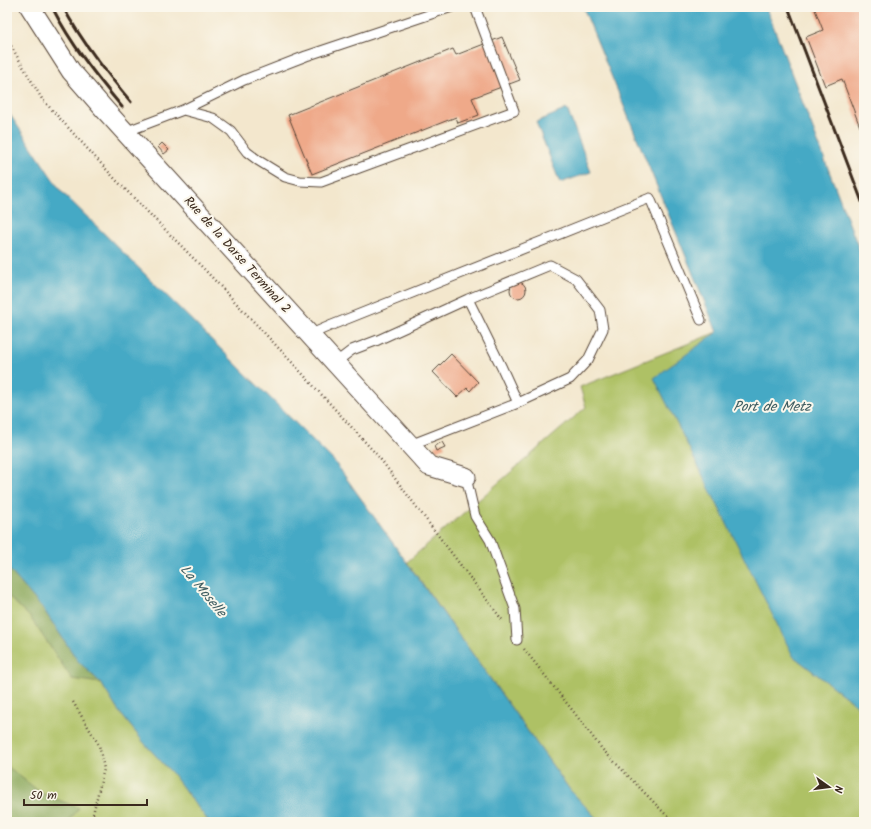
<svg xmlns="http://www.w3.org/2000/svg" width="871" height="829" viewBox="0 0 871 829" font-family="Kalam,sans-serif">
<rect width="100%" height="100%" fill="#fbf7ec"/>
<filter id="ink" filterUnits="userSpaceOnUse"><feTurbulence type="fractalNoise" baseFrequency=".025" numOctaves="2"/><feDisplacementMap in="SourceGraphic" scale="8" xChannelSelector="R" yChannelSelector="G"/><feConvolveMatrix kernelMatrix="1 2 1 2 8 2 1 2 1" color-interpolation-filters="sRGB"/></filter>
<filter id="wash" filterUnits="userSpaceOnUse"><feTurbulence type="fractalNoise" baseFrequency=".012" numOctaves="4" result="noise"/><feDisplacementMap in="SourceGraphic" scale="16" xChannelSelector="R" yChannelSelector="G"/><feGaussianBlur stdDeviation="0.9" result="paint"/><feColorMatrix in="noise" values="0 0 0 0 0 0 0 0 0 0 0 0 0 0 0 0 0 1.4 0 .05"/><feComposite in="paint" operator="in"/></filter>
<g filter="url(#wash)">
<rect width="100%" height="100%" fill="#f3e7cd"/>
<path fill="#aec165" stroke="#747642" d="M717,332L793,656L864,711V822H600L570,790L407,562L586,407L580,387Z
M7,567L44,610L78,661L101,683L117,709L145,744L172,773L209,822H7Z"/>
<path fill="#8aa75a" stroke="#62683c" d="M7,567L44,610L78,661L101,683L72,679L30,617L7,595Z
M7,766L41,793L79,808L68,822H7Z"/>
<path fill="#45a9c5" stroke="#406a72" d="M583,7H766L864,262V711L793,656L654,378L717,332Z
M567,109L591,172L560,183L536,122Z
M7,110L60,190L334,461L570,790L600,822H209L172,773L145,744L117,709L101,683L78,661L44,610L7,567Z"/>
<g id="blocks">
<path fill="#efa989" d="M814,7H864V126L860,127L842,79L825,86L806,37L823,30Z
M502,37L520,80L472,98L479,115L458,123L456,117L312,174L288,115L453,49L456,55Z
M162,143L169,150L164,154L158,147Z
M510 290a8 8 0 1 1 16 0a8 8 0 1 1-16 0Z
M451,354L478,382L470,391L467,388L457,397L433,372Z
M442,442L445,447L436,451L434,446Z"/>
</g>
</g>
<g filter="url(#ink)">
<use href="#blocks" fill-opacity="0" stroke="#574638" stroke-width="1"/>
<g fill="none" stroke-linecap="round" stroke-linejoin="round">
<defs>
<path id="service" d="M183,110L213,118L231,131L247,152L259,161L285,177L300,181L321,182L514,111L475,7
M125,132L183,110L244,80L306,56L452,7
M468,299L550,265L576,279L600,310L603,329L588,360L570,379L518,403
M309,335L332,325L650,198L701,320
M335,363L352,350L378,340L468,299L502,368L518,403L410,445
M466,477L475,516L490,540L515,609L517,640"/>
<path id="minor" d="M30,7L71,71L105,110L429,466L466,477"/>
</defs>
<use href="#service" stroke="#574638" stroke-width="11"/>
<use href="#minor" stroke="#574638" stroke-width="21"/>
<path stroke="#574638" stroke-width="2.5" stroke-dasharray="1 3" stroke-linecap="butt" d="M7,39L42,99L116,180L205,270L287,357L378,456L503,621
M524,649L573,711L602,749L673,822
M73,702L99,745L104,769L91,822"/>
<use href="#service" stroke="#fff" stroke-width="9"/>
<use href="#minor" stroke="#fff" stroke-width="19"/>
<path stroke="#3b2a1e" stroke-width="3" d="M52,7C71,44 96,76 122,107
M63,7C82,42 106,72 131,102
M788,7L864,207"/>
</g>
</g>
<g text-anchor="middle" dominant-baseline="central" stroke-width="4" stroke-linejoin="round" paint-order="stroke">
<g font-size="13" fill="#3b2a1e" stroke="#fbf7ec">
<text transform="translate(237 255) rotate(48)">Rue de la Darse Terminal 2</text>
</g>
<g font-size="14" font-style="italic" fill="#3f5d61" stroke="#fbf7ec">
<text x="772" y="407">Port de Metz</text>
<text transform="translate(203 591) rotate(50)">La Moselle</text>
</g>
</g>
<rect width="871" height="829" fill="none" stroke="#fbf7ec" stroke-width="24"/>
<g transform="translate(829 787) rotate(104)" stroke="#fbf7ec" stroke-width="3" paint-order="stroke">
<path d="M0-3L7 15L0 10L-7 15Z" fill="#3b2a1e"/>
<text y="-6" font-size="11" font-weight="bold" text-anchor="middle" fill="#3b2a1e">N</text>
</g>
<path d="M24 799v6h123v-6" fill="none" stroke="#3b2a1e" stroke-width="2"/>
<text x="30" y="799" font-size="12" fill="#3b2a1e" stroke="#fbf7ec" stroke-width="3" paint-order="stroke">50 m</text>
</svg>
